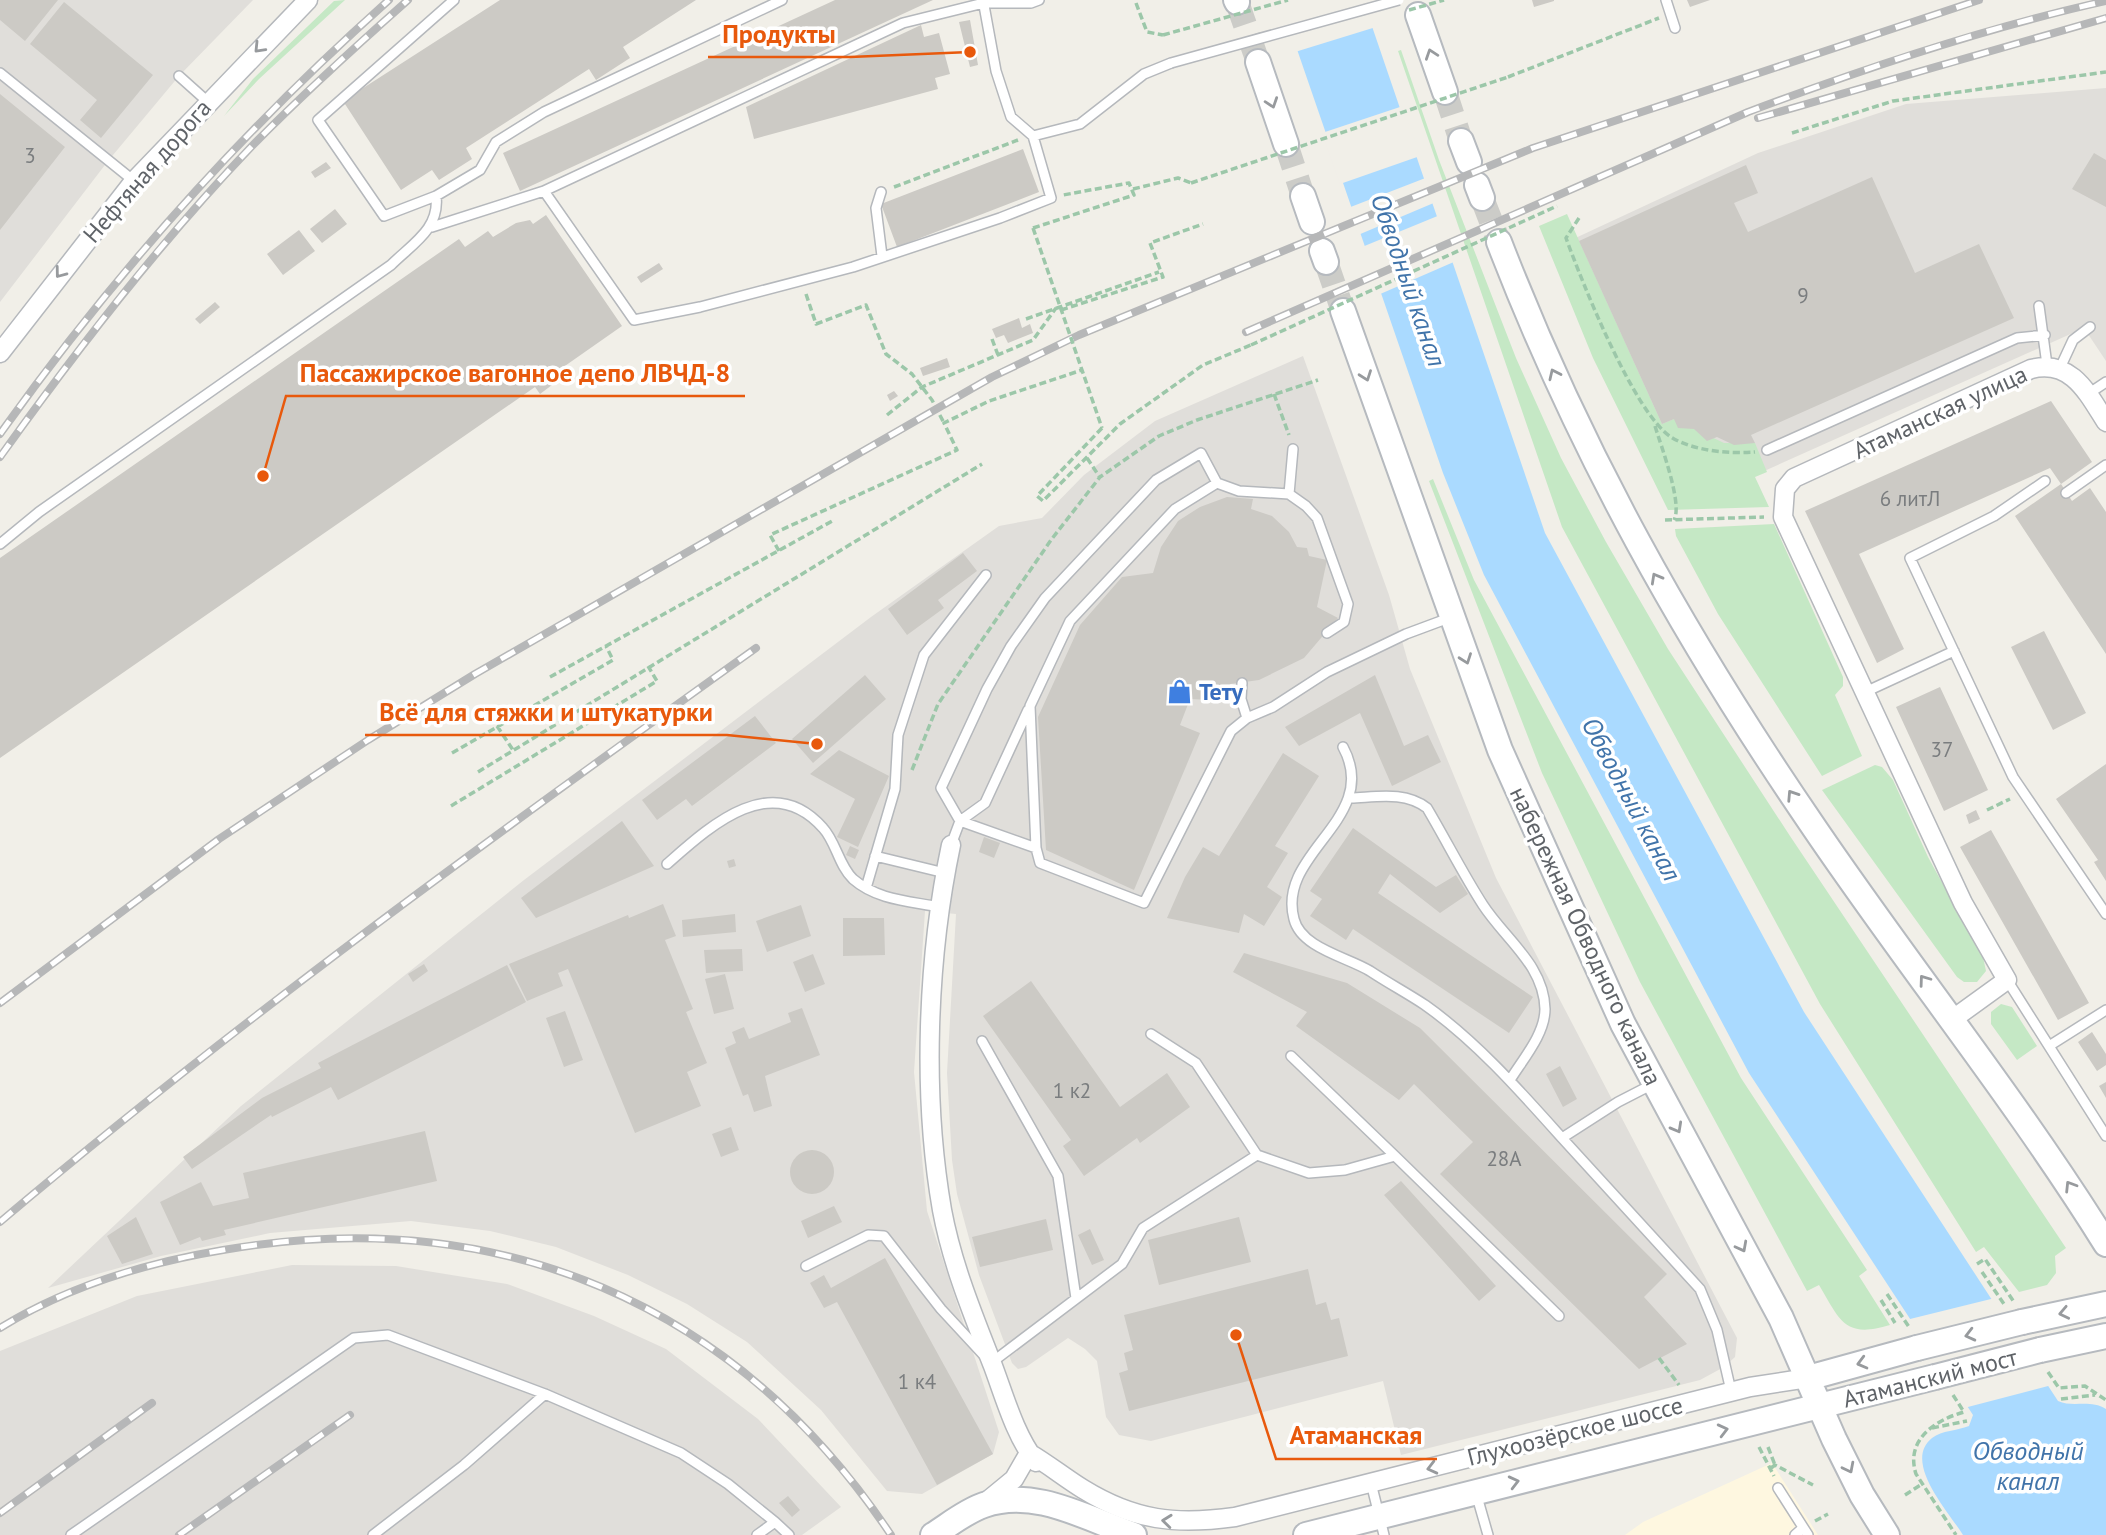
<svg xmlns="http://www.w3.org/2000/svg" width="2106" height="1535" viewBox="0 0 2106 1535" font-family="'PT Sans',sans-serif">
<rect width="100%" height="100%" fill="#f1efe8"/>
<path fill="#fef7e0" d="M1772,1463L1818,1535H1625L1643,1522Z"/>
<path fill="#e0deda" d="M0,0H253L179,76L108,161L0,302Z
M2106,88V361L2084,328L1688,505L1569,241L1758,153L1906,104Z
M1303,356L1389,595L1410,669L1496,878L1737,1338L1735,1357L1724,1367L1700,1380L1401,1455L1383,1381L1151,1441L1119,1435L1106,1417L1097,1361L1085,1349L1068,1338L1026,1367L1018,1369L1012,1363L979,1275L957,1194L952,1160L947,1073L956,914L925,911L914,1072L927,1211L999,1432L993,1454L922,1494L887,1491L821,1410L747,1342L687,1304L628,1275L556,1247L490,1231L411,1221L270,1233L161,1256L48,1288L241,1106L524,880L871,617L999,526L1042,518L1084,475L1155,421Z
M292,1265L396,1266L507,1284L594,1316L666,1349L758,1419L841,1507L802,1535H0V1351L137,1296Z"/>
<path fill="#c5e8c5" d="M345,0L259,79L224,116L253,79L334,1Z
M1401,50L1439,160L1516,358L1561,458L1606,542L1668,649L1790,836L2066,1248L2055,1256L2056,1273L2047,1285L2019,1292L1984,1247L1976,1252L1820,1004L1562,527L1398,51Z
M1567,214L1662,424L1674,419L1724,443H1755L1767,472L1755,477L1769,507L1668,510L1593,358L1539,226Z
M1433,479L1474,580L1741,1078L1867,1270L1859,1276L1890,1325C1844,1339 1840,1320 1819,1285L1807,1291L1640,982L1542,773L1429,481Z
M1774,524L1843,677V686L1835,695L1862,756L1822,776L1718,614L1676,536L1675,529Z
M1875,765L1882,767L1893,780L1928,857L1983,957L1986,971L1977,982H1964L1957,977L1822,790Z
M2001,1004L2012,1007L2037,1046L2017,1060L1991,1024V1012Z"/>
<path fill="#aadaff" d="M1280,0H1363L1545,533L1804,1012L2058,1401C2073,1408 2090,1399 2106,1409V1535H1963C1949,1512 1902,1462 1932,1438C1942,1430 1957,1431 1969,1426L1973,1415L1749,1073L1484,575L1443,473Z"/>
<path fill="#f1efe8" d="M1277,0H1367L1376,27L1295,52Z
M1403,106L1420,156L1340,184L1322,133Z
M1428,177L1436,202L1358,235L1348,208Z
M1440,215L1456,261L1378,295L1362,247Z
M1995,1298L2052,1385L1964,1408L1906,1320Z"/>
<path fill="#cccac5" d="M0,0H58L25,41L0,20Z
M500,0H696L623,47L630,58L596,80L589,69L466,148L472,159L439,180L432,170L401,190L343,101Z
M835,0H933L520,191L503,153Z
M1532,0H1554V1L1534,7Z
M1687,0H1710L1690,7Z
M64,2L153,75L101,138L80,120L97,100L30,44Z
M970,20L978,65L970,67L959,22Z
M921,25L924,37L939,33L950,74L935,78L938,89L754,139L746,107Z
M0,94L65,147L0,230Z
M1023,149L1039,192L897,247L881,204Z
M2094,153L2106,160V207L2072,189Z
M326,162L331,168L315,178L311,172Z
M1746,165L1758,193L1734,203L1748,232L1872,177L1915,273L1979,244L2014,318L1751,435L1755,443L1734,445L1717,437L1707,441L1694,429L1678,428L1674,419L1662,424L1579,241Z
M335,209L347,224L322,243L310,229Z
M546,215L622,326L552,375L556,382L540,394L535,387L0,758V558L459,239L465,247L488,231L493,237L516,223L530,220L533,224Z
M299,230L315,251L283,275L267,254Z
M659,263L663,269L641,283L637,277Z
M215,302L220,307L200,324L195,319Z
M1019,318L1022,328L1030,324L1033,333L1008,343L1004,335L996,338L992,329Z
M947,358L950,367L923,376L920,368Z
M894,391L898,396L890,401L887,395Z
M2051,401L2092,462L2061,484L2072,501L2090,488L2106,512V654L2015,516L2061,484L2050,468L1859,554L1904,649L1877,663L1805,511Z
M1227,497L1253,499L1251,509L1272,516L1289,532L1297,547L1307,548L1309,556L1327,560L1317,607L1338,618L1304,658L1259,680L1230,684L1234,696L1210,700L1190,699L1180,725L1200,733L1134,890L1046,850L1038,717L1080,625L1122,577L1153,573L1161,547L1178,521L1200,507Z
M963,553L977,571L938,600L944,608L907,635L888,609Z
M2044,631L2086,713L2053,730L2011,647Z
M865,675L886,699L813,763L792,739Z
M1375,675L1404,746L1428,735L1441,762L1392,786L1360,713L1299,746L1285,727Z
M1940,687L1988,790L1944,811L1896,707Z
M755,716L776,743L692,806L686,799L657,820L642,800Z
M839,750L889,776L858,847L837,837L855,799L810,774Z
M1283,753L1319,776L1275,846L1288,853L1267,887L1282,897L1264,926L1244,914L1239,933L1167,918L1185,877L1203,847L1219,856Z
M2106,764V881L2094,862L2098,860L2056,799Z
M1976,810L1980,819L1969,824L1966,815Z
M622,821L654,866L536,918L521,898Z
M1353,828L1436,887L1456,875L1468,894L1440,913L1390,874L1378,893L1533,997L1509,1033L1353,929L1346,940L1310,916L1322,899L1310,891Z
M1991,830L2089,1003L2058,1020L1960,847Z
M984,837L1000,843L994,858L979,852Z
M850,846L859,850L855,859L846,855Z
M734,859L736,866L729,868L727,861Z
M663,904L676,936L665,940L693,1009L686,1012L707,1063L687,1072L701,1106L635,1133L568,969L558,973L563,986L527,1001L509,964L628,915L629,918Z
M801,905L811,936L767,952L756,921Z
M735,914L736,932L683,937L682,920Z
M843,918H884L885,955L843,956Z
M742,949L743,971L706,973L704,950Z
M1244,953L1347,983L1420,1028L1667,1274L1644,1297L1687,1344L1639,1369L1440,1174L1473,1142L1414,1084L1399,1100L1296,1026L1307,1012L1233,972Z
M813,954L825,984L805,992L793,962Z
M424,964L428,971L413,982L408,974Z
M507,965L526,1002L338,1100L331,1087L272,1117L271,1115L192,1169L183,1157L262,1098L321,1068L318,1063Z
M725,974L734,1009L714,1014L705,979Z
M1031,981L1120,1107L1167,1073L1190,1107L1140,1143L1137,1138L1084,1176L1063,1146L1071,1140L983,1016Z
M802,1008L820,1055L765,1076L772,1106L754,1112L748,1094L743,1096L725,1048L736,1043L732,1032L744,1027L749,1039L791,1022L788,1013Z
M565,1011L583,1060L564,1067L546,1018Z
M2092,1032L2106,1054V1065L2097,1071L2078,1042Z
M1560,1066L1577,1099L1563,1107L1546,1074Z
M2106,1082V1098L2099,1086Z
M731,1127L739,1150L721,1157L712,1134Z
M425,1131L437,1181L224,1230L226,1235L202,1241L200,1237L180,1245L160,1202L201,1182L213,1206L249,1198L243,1173Z
M790 1172a22 22 0 1 1 44 0a22 22 0 1 1-44 0Z
M1401,1181L1496,1286L1479,1301L1384,1195Z
M834,1206L842,1222L808,1238L801,1221Z
M136,1217L153,1254L122,1264L107,1236Z
M1239,1217L1251,1262L1159,1285L1148,1240Z
M1046,1219L1053,1250L980,1267L972,1237Z
M1090,1229L1104,1260L1092,1265L1078,1235Z
M885,1258L993,1454L937,1485L837,1302L824,1308L810,1283L824,1275L831,1288Z
M1308,1269L1316,1305L1326,1302L1331,1320L1339,1318L1348,1356L1129,1411L1119,1373L1128,1370L1124,1353L1133,1350L1124,1315Z
M788,1496L800,1510L792,1517L779,1503Z"/>
<g fill="none" stroke-linecap="round" stroke-linejoin="round">
<path stroke="#ccccc8" stroke-width="24" stroke-dasharray="24 12" stroke-linecap="butt" d="M1237,2L1258,62
M1445,92L1461,141
M1286,144L1303,196
M1482,198L1499,242
M1326,262L1343,311"/>
<defs>
<path id="lane" d="M1666,0L1675,28
M0,73L134,181
M179,76L208,102
M1033,136L1080,124L1144,74L1171,63
M544,191L634,320L700,307L853,267L1000,218L1051,198L1033,136L1011,117L996,71L983,0
M881,192L876,208L882,256
M436,196L384,216L318,120L454,0
M432,227L544,191L903,23L984,3H1031L1039,0
M2039,306L2047,365
M2060,368L2073,340L2090,327
M2088,394L2106,382
M1767,450L2017,338L2045,335
M2045,481L1994,516L1910,558L2013,777L2106,914
M2066,493L2106,465
M1289,494L1293,449
M0,544L39,512L391,265C412,244 440,229 436,196L480,170L496,142L544,112L782,0
M1327,633L1344,622L1348,604L1317,518L1306,506L1289,494L1239,491L1217,483L1175,509L1070,621L1030,706L1036,848L1040,863L1144,903L1231,731L1247,718L1273,707L1327,672L1406,634L1449,618
M1242,683L1241,699L1247,718
M1863,693L1954,651
M1343,747C1382,819 1276,852 1294,919C1301,948 1347,957 1370,971C1388,983 1407,993 1425,1005C1476,1041 1520,1091 1562,1138L1618,1102L1653,1084
M1351,798C1377,797 1405,791 1427,808C1446,840 1463,874 1483,905C1505,939 1544,965 1545,1009C1545,1034 1523,1059 1510,1080
M951,845L960,821L985,803L1028,710
M1036,848L960,821L941,788L987,689L1011,646L1045,598L1156,480L1201,453L1217,483
M875,856L945,873
M667,864C709,827 771,769 823,828C836,842 839,866 853,879C877,900 909,901 939,907
M866,888L895,789L898,735L924,655L986,575
M2007,980L2106,1136
M1151,1034L1196,1063L1257,1155
M982,1041L1058,1176L1076,1298
M2049,1046L2106,1010
M1291,1056L1395,1156
M1562,1138L1700,1289L1717,1330L1731,1391
M806,1266L868,1235L884,1236L941,1309L991,1363L1122,1264L1143,1228L1257,1155L1309,1173L1345,1170L1395,1156L1559,1316
M1371,1483L1384,1535
M1778,1488L1808,1535
M1476,1493L1488,1535
M71,1535L354,1338L388,1335L545,1394L681,1453L728,1484L775,1522
M373,1535L464,1465L545,1394
M757,1535L775,1522L789,1535
M1795,1535L1803,1528"/>
<path id="street" d="M0,353L134,181L308,0
M951,845C927,959 922,1095 942,1210C952,1264 973,1315 993,1366C1005,1398 1015,1435 1036,1462
M1953,1019L2007,980L1963,903L1783,517L1785,489L1794,478L2031,369C2071,359 2087,392 2106,422
M1029,1453C1048,1464 1065,1478 1083,1489C1135,1521 1176,1525 1235,1517L1750,1387L1808,1378
M986,1502L1014,1479L1029,1453"/>
<path id="secondary" d="M1236,0L1237,2
M1418,15L1445,92
M1258,62L1286,144
M1461,141L1469,162
M1477,185L1482,198
M1303,196L1312,222
M1499,242C1580,452 1684,637 1811,823C1907,965 2015,1098 2106,1244
M1322,251L1326,262
M1343,311L1500,750L1623,1024L1781,1318L1834,1439L1862,1495L1887,1535
M2022,1322L2106,1304
M2040,1350L2106,1336
M1808,1378L1917,1348
M933,1535C949,1525 966,1511 984,1505C1035,1487 1087,1519 1134,1535
M1306,1535L1935,1377"/>
</defs>
<use href="#lane" stroke="#b5b8bc" stroke-width="12"/>
<use href="#street" stroke="#b5b8bc" stroke-width="21"/>
<use href="#secondary" stroke="#b6babf" stroke-width="28"/>
<path stroke="#9cc7a9" stroke-width="3.5" stroke-dasharray="7 3.5" stroke-linecap="butt" d="M1136,3L1147,32L1163,35
M1508,77L1659,18
M1792,133L1893,101L2106,72
M894,187L1018,140
M1133,189L1178,178L1191,183
M1579,218L1566,238C1582,282 1634,413 1671,437C1693,451 1729,454 1755,452
M1033,228L1134,195L1129,183L1063,195
M806,294L816,324L866,305L886,354L912,374L932,400L944,423
M1061,310L1163,277L1150,243L1203,224
M1026,319L1159,272
M992,339L998,355
M1274,394L1289,435
M887,415L922,387L1033,340L1056,308
M1655,426C1661,446 1683,504 1674,520
M1102,428L1037,496L1043,501L1120,424L1203,365L1251,345
M1087,458L1099,476
M1665,520L1764,517
M779,551L770,535L957,450L944,423L989,401L1082,370
M550,677L834,520
M497,726L513,750
M452,753L613,660L606,646
M912,770L938,704L1051,540L1100,477L1159,436L1197,420L1318,380
M478,772L982,464
M451,806L657,681L648,666
M1987,810L2010,799
M1977,1264L1985,1259L2014,1302
M1982,1272L2004,1304
M1887,1294L1909,1327
M1881,1300L1895,1323
M1659,1358L1679,1385
M2048,1372L2059,1388L2085,1386L2106,1400
M1953,1395L1964,1412C1935,1420 1905,1440 1916,1474L1956,1535
M2061,1399L2095,1395
M1932,1428L1967,1421
M1759,1447L1774,1476
M1768,1447L1775,1465
M1771,1468L1775,1465L1813,1485
M1905,1495L1922,1484
M1815,1521L1828,1514"/>
<use href="#lane" stroke="#fff" stroke-width="9"/>
<use href="#street" stroke="#fff" stroke-width="18"/>
<use href="#secondary" stroke="#fff" stroke-width="24"/>
<defs>
<path id="rail" d="M1758,118L2106,18
M1246,332L1748,112C1865,68 1984,28 2106,1
M0,434C113,275 243,130 389,0
M0,457C78,348 160,242 252,146C302,95 355,47 408,0
M0,1003L219,839L368,740L475,674L992,377L1079,335L1533,148L1979,0
M0,1222C240,1019 500,831 756,648
M0,1328C68,1286 145,1263 223,1250C499,1202 736,1303 891,1535
M0,1513L152,1403
M179,1535L350,1415"/>
</defs>
<use href="#rail" stroke="#b6b7b8" stroke-width="8"/>
<use href="#rail" stroke="#fff" stroke-width="5" stroke-dasharray="16" stroke-linecap="butt"/>
<defs>
<path id="lane-bridge" d="M1171,63L1399,0"/>
<path id="secondary-bridge" d="M1917,1348L2022,1322
M1935,1377L2040,1350"/>
</defs>
<use href="#lane-bridge" stroke="#b5b8bc" stroke-width="12" stroke-linecap="butt"/>
<use href="#secondary-bridge" stroke="#b6babf" stroke-width="28" stroke-linecap="butt"/>
<path stroke="#9cc7a9" stroke-width="3.5" stroke-dasharray="7 3.5" stroke-linecap="butt" d="M1409,10L1444,0
M1163,35L1288,0
M1191,183L1508,77
M1033,228L1102,428
M1251,345L1557,206"/>
<use href="#lane-bridge" stroke="#fff" stroke-width="9"/>
<use href="#secondary-bridge" stroke="#fff" stroke-width="24"/>
</g>
<defs><path id="oneway-chevron" d="M-2-3.5L2.5 0L-2 3.5" fill="none" stroke-width="1.6" stroke-linecap="round" stroke-linejoin="round" transform="scale(1.75)"/></defs>
<g stroke="#979a9d">
<use href="#oneway-chevron" transform="translate(259 48) rotate(134)"/>
<use href="#oneway-chevron" transform="translate(1431 54) rotate(-109)"/>
<use href="#oneway-chevron" transform="translate(1272 103) rotate(71)"/>
<use href="#oneway-chevron" transform="translate(60 273) rotate(127)"/>
<use href="#oneway-chevron" transform="translate(1554 374) rotate(-115)"/>
<use href="#oneway-chevron" transform="translate(1366 376) rotate(70)"/>
<use href="#oneway-chevron" transform="translate(1656 578) rotate(-119)"/>
<use href="#oneway-chevron" transform="translate(1466 659) rotate(70)"/>
<use href="#oneway-chevron" transform="translate(1792 795) rotate(-123)"/>
<use href="#oneway-chevron" transform="translate(1924 980) rotate(-126)"/>
<use href="#oneway-chevron" transform="translate(1677 1128) rotate(61)"/>
<use href="#oneway-chevron" transform="translate(2070 1186) rotate(-122)"/>
<use href="#oneway-chevron" transform="translate(1742 1247) rotate(62)"/>
<use href="#oneway-chevron" transform="translate(2064 1313) rotate(168)"/>
<use href="#oneway-chevron" transform="translate(1970 1335) rotate(166)"/>
<use href="#oneway-chevron" transform="translate(1862 1363) rotate(165)"/>
<use href="#oneway-chevron" transform="translate(1723 1430) rotate(-14)"/>
<use href="#oneway-chevron" transform="translate(1432 1468) rotate(166)"/>
<use href="#oneway-chevron" transform="translate(1849 1468) rotate(63)"/>
<use href="#oneway-chevron" transform="translate(1514 1482) rotate(-14)"/>
<use href="#oneway-chevron" transform="translate(1167 1521) rotate(-174)"/>
</g>
<defs>
<symbol id="shop-bare" viewBox="-9 -9 18 18"><path d="M-5-2.5h2.3a2.7 3.5 0 0 1 5.4 0H5L5.5 6h-11ZM-1.5-2.5h3a1.5 2.3 0 0 0-3 0Z" fill="#3f7fe0" stroke="#fff" stroke-width="2.5" paint-order="stroke"/></symbol>
</defs>
<g fill-rule="evenodd">
<use href="#shop-bare" x="1162" y="674" width="35" height="35"/>
</g>
<g text-anchor="middle" dominant-baseline="central" stroke-width="7" stroke-linejoin="round" paint-order="stroke">
<g font-size="21" fill="#7a7d7f">
<text x="30" y="155">3</text>
<text x="1803" y="295">9</text>
<text x="1910" y="498">6 литЛ</text>
<text x="1942" y="749">37</text>
<text x="1072" y="1090">1 к2</text>
<text x="1504" y="1158">28А</text>
<text x="917" y="1381">1 к4</text>
</g>
<g font-size="24" fill="#5f6368" stroke="#fff">
<text transform="translate(147 171) rotate(-49)">Нефтяная дорога</text>
<text transform="translate(1940 412) rotate(-25)">Атаманская улица</text>
<text transform="translate(1586 936) rotate(65)">набережная Обводного канала</text>
<text transform="translate(1930 1378) rotate(-14)">Атаманский мост</text>
<text transform="translate(1575 1431) rotate(-14)">Глухоозёрское шоссе</text>
</g>
<g font-size="24" font-weight="bold" fill="#366cbe" stroke="#fff" text-anchor="start">
<text x="1199" y="691">Тету</text>
</g>
<g font-size="26" font-style="italic" fill="#4174aa" stroke="#fff">
<text transform="translate(1409 280) rotate(71)">Обводный канал</text>
<text transform="translate(1632 799) rotate(62)">Обводный канал</text>
<text x="2028" y="1450">Обводный<tspan x="2028" dy="30">канал</tspan></text>
</g>
</g>
<path fill="none" stroke="#e8590c" stroke-width="2.5" d="M970 52L850 57H708M263 476L286 396H745M817 744L727 735H365M1236 1335L1276 1459H1437"/>
<g fill="#e8590c" stroke="#fff" stroke-width="2.5">
<circle cx="970" cy="52" r="7"/>
<circle cx="263" cy="476" r="7"/>
<circle cx="817" cy="744" r="7"/>
<circle cx="1236" cy="1335" r="7"/>
</g>
<g font-size="26" text-anchor="middle" font-weight="bold" fill="#e8590c" stroke="#fff" stroke-width="7" stroke-linejoin="round" paint-order="stroke">
<text x="779" y="43">Продукты</text>
<text x="515" y="382">Пассажирское вагонное депо ЛВЧД-8</text>
<text x="546" y="721">Всё для стяжки и штукатурки</text>
<text x="1356" y="1444">Атаманская</text>
</g>
</svg>
